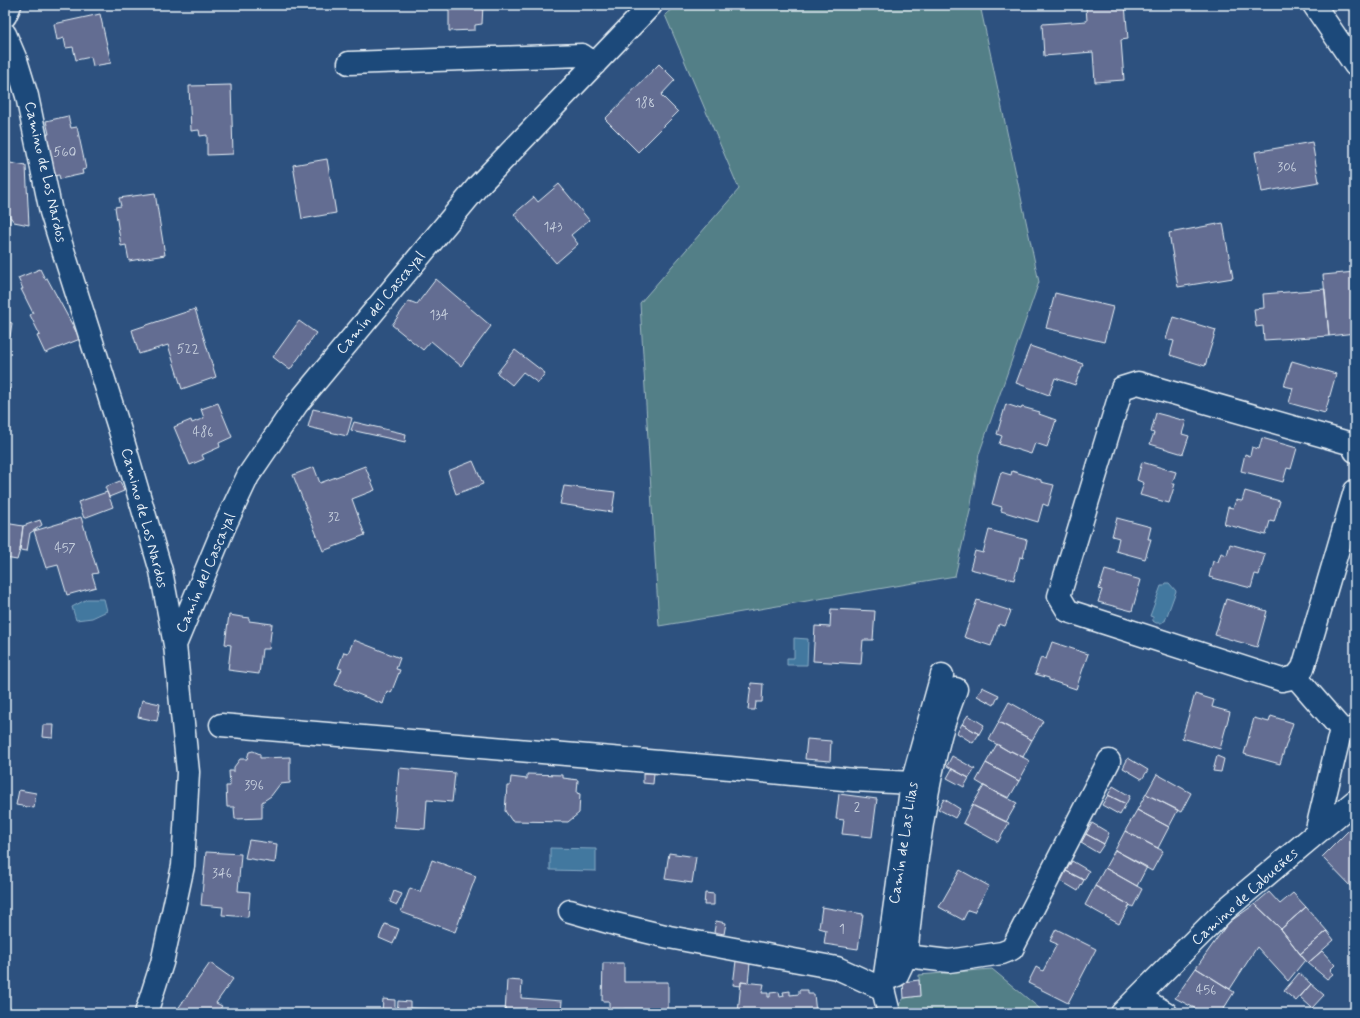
<svg xmlns="http://www.w3.org/2000/svg" width="1360" height="1018" viewBox="0 0 1360 1018" font-family="Mynerve,sans-serif">
<rect width="100%" height="100%" fill="#2d517f"/>
<filter id="ink" filterUnits="userSpaceOnUse"><feTurbulence type="fractalNoise" baseFrequency=".025" numOctaves="2"/><feDisplacementMap in="SourceGraphic" scale="8" xChannelSelector="R" yChannelSelector="G"/><feConvolveMatrix kernelMatrix="1 2 1 2 8 2 1 2 1" color-interpolation-filters="sRGB"/></filter>
<g filter="url(#ink)">
<path fill="#537f87" stroke="#9eb8c0" d="M676,5H980L1039,282L979,454L970,511L955,576L659,626L640,303L739,189L665,15Z
M992,969L1045,1013H896L895,1010L904,998L920,996L919,975Z"/>
<path fill="#42789f" stroke="#84a8c3" d="M1166,583H1169L1176,591L1165,621H1164L1161,623H1156L1153,621V617L1150,616L1161,586H1164Z
M87,599H104L107,611L92,618L76,620L72,607Z
M794,638L808,639L807,665H787V658H794Z
M550,848L596,849V871L550,870Z"/>
<path fill="#646d92" stroke="#e8f1f8" d="M449,5H483L482,24L475,25V30L449,31Z
M1107,5H1125L1128,39L1121,40L1124,80L1095,82L1093,52L1044,56L1042,24L1087,21L1086,7Z
M100,14L111,63L93,66L91,57L76,60L73,47L66,48L64,38L57,40L54,24Z
M659,64L675,80L661,95L678,112L638,152L605,119Z
M231,85L233,154L207,155V135L200,136L199,130L191,131L189,86Z
M68,116L71,128L77,127L86,169L82,170L83,174L60,179L59,175L53,176L45,135L49,134L46,121Z
M1312,142L1319,182L1262,192L1255,152Z
M327,159L336,213L302,219L293,165Z
M5,162L26,166L29,225L14,222L8,214V207H5Z
M559,184L589,220L571,235L578,244L556,263L514,214L534,197L538,202Z
M155,193L165,255L129,261L126,245L121,246L115,207L121,206L119,198Z
M5,213L8,214L10,218L7,246H5Z
M1223,223L1233,278L1178,287L1169,233Z
M40,269L45,279L47,278L80,339L45,353L37,336L40,335L30,315L33,313L21,289H23L18,278Z
M1355,272V333L1329,336L1323,275Z
M436,279L491,326L461,366L431,341L423,350L392,325L409,301L417,304Z
M1325,289L1329,336L1264,340L1263,326L1256,327L1254,309L1264,308L1263,294Z
M1055,293L1113,307L1104,342L1046,328Z
M195,309L216,377L182,389L168,345L139,354L132,330Z
M1173,317L1216,330L1205,366L1170,355L1174,341L1166,339Z
M5,321L12,323L10,337L5,336Z
M299,321L316,333L290,370L273,357Z
M1030,346L1083,364L1075,385L1055,378L1049,395L1016,383Z
M515,350L545,373L538,383L523,372L512,385L497,373Z
M1292,361L1336,374L1325,413L1289,403L1293,388L1284,386Z
M5,388L10,389L5,413Z
M218,403L232,437L219,443L220,447L202,455L204,459L190,465L174,427L191,420L192,423L204,418L201,409Z
M1006,404L1021,409L1022,407L1040,412L1039,414L1056,420L1047,447L1035,443L1031,454L999,444L1002,436L997,434Z
M313,409L352,418L347,436L308,427Z
M1156,413L1186,421L1182,434L1189,436L1183,454L1150,444L1154,433L1151,432Z
M354,422L406,434L405,442L351,430Z
M1262,438L1297,448L1291,469L1287,468L1283,482L1241,471L1245,454L1250,456L1252,447L1259,449Z
M473,461L483,484L456,494L448,471Z
M1142,462L1176,472L1172,484H1175L1169,503L1140,495L1144,483L1137,480Z
M365,466L375,490L352,499L365,535L323,551L293,475L314,467L320,483Z
M1012,471L1041,480V482L1054,485L1048,506L1043,504L1038,522L1001,511L1002,507L992,504L1001,472L1011,475Z
M120,481L124,491L109,497L105,487Z
M564,486L615,492L612,512L560,504Z
M1245,491L1280,501L1274,522L1270,521L1266,535L1224,524L1228,507L1233,508L1236,500L1242,501Z
M107,492L113,507L84,518L78,502Z
M81,517L98,573L92,574L96,587L67,595L58,565L46,568L34,531Z
M1117,518L1151,527L1148,539H1151L1145,559L1116,551L1119,538L1112,536Z
M40,520L42,525L30,533L27,551L20,550L23,526Z
M5,523L23,526L20,550L17,560L5,558Z
M989,530L1027,540L1023,558L1020,557L1014,580L970,569L975,551L983,553Z
M1230,544L1265,554L1259,575L1255,574L1251,588L1209,577L1213,561L1218,562L1221,553L1227,555Z
M1105,570L1141,580L1132,611L1098,602L1102,590L1099,589Z
M1226,599L1267,611L1257,647L1215,635Z
M977,600L1011,611L1005,626L999,624L991,646L964,637Z
M831,609L875,611L873,640H863L861,664L813,661L815,626L830,627Z
M229,615L249,618V621L272,624L269,649H262L259,674L228,670L231,645L225,644Z
M354,640L400,658L396,669L400,670L391,693L387,691L383,704L335,685L342,669L338,668L344,652L348,653Z
M1052,642L1088,654L1076,689L1049,680V678L1035,674L1041,657L1046,659Z
M751,683L763,684L762,702H756L755,710H748Z
M982,687L999,695L994,705L977,696Z
M1195,694L1214,700L1212,707L1230,712L1220,749L1182,738Z
M142,700L160,704L157,721L138,717Z
M1009,702L1043,721L1032,740L998,722Z
M968,715L984,725L979,734L962,724Z
M1271,716L1293,723L1280,764L1244,754L1254,718L1269,722Z
M999,722L1032,740L1023,757L1011,751L1010,752L989,740Z
M962,724L979,734L973,743L957,733Z
M43,725H54L53,738L42,737Z
M807,739L831,741L830,761L805,759Z
M997,744L1010,752L1011,751L1030,761L1019,781L986,763Z
M253,751L260,754V758L290,757V783L280,784L271,796L262,802V818L235,819L234,807H227L226,786H230L229,771H234V767L240,759H247L249,752Z
M952,756L975,769L969,778L947,766Z
M1217,756L1224,759L1221,772L1213,771Z
M1128,758L1148,770L1142,779L1123,768Z
M986,763L1019,781L1009,798L999,793L998,794L976,781Z
M399,768L455,773L452,802L427,800L425,829L394,827Z
M952,769L969,778L964,787L947,778Z
M643,773H654L653,784L643,783Z
M527,774L563,775V778L578,780L577,793L580,794L579,813L568,822L512,821L505,811L507,786H510L511,777L527,779Z
M1157,774L1191,793L1181,812L1146,794Z
M984,786L1017,803L1006,822L972,805Z
M1113,786L1130,796L1126,804L1108,795Z
M19,790L36,793L34,808L16,805Z
M839,794L877,799L872,837L842,834L844,820L836,819Z
M1146,794L1178,810L1169,827L1137,810Z
M1108,795L1126,804L1120,815L1102,805Z
M944,799L960,809L955,818L938,809Z
M972,805L1009,823L998,842L963,823Z
M1137,810L1169,827L1158,848L1125,831Z
M1092,823L1109,833L1104,844L1086,834Z
M1353,826L1355,828V891L1322,857Z
M1125,831L1163,851L1152,871L1115,850Z
M1086,834L1104,844L1098,853L1081,843Z
M249,840L277,844L275,863L245,858Z
M1115,850L1147,867L1137,886L1105,868Z
M206,852L241,854L238,891L250,892L248,917L222,915L223,907L201,905Z
M669,853L696,857L692,883L665,879Z
M432,860L476,876L455,932L401,912L410,888L420,892Z
M1072,861L1089,871L1084,880L1066,871Z
M1105,868L1142,889L1133,907L1095,886Z
M960,870L989,886L974,912L968,910L963,920L939,907Z
M1066,871L1084,880L1078,891L1061,881Z
M1095,886L1130,905L1119,924L1085,905Z
M394,891L402,894L397,905L390,902Z
M1269,892L1280,904L1293,893L1306,907L1281,929L1255,904Z
M705,893L714,894V905H704Z
M1255,904L1281,929L1305,960L1288,981L1257,947L1230,989L1196,968L1228,923Z
M822,907L863,914L858,949L824,944L826,930L819,928Z
M1306,907L1327,931L1300,954L1281,929Z
M716,921L726,923L724,934L714,932Z
M385,924L399,929L393,944L379,938Z
M1056,929L1096,949L1068,1003L1028,983L1036,967L1043,971L1057,944L1050,941Z
M1327,931L1334,940L1308,963L1300,954Z
M1322,951L1335,965L1330,970L1333,974L1327,979L1308,963Z
M736,961L750,963L748,983L741,982V986L733,985Z
M210,963L233,979L216,1003L222,1006L217,1013H175Z
M603,963H624V982H668V1013H653V1009H624V1013H609V1001H602Z
M1196,968L1234,992L1221,1013H1204L1175,998Z
M1299,973L1311,984L1296,1001L1284,991Z
M507,980L522,981L521,998L562,1001L561,1013H505Z
M919,980L920,996L904,998L903,982Z
M741,982L764,984L762,993H768V997H770V993L779,992L780,997L784,996L783,992L790,991V995L799,994V990H808V994H814L816,1013H738Z
M1311,984L1324,995L1312,1008L1300,997Z
M383,999L395,1000V1011H397V1013H382Z
M398,1001L410,1002V1008L446,1010L445,1013H397Z"/>
<g fill="none" stroke-linecap="round" stroke-linejoin="round">
<defs>
<path id="minor" d="M1314,5L1355,65
M5,16L10,5
M5,34L16,60L27,96L51,212L121,434L161,571L175,645L188,772L183,866L162,963L146,1013
M349,63L582,55L595,64
M1355,451L1352,444L1138,383L1122,388L1059,596L1068,611L1282,680L1296,677L1303,668L1355,491
M175,645L225,525L248,476L297,404L478,186L651,5
M1296,677L1341,729
M221,725L730,768L854,780L912,783
M1316,833L1341,729L1355,730
M570,911L615,924L669,937L837,968L883,989
M906,956C913,884 921,811 939,740C943,723 950,706 956,689
M884,980L897,975L906,956L949,961L1002,953L1012,949L1109,761
M1139,997L1166,1013
M889,1013L883,989L912,783L942,675
M1122,1013L1226,909L1355,801"/>
</defs>
<use href="#minor" stroke="#e8f1f8" stroke-width="25"/>
<use href="#minor" stroke="#1f4a7a" stroke-width="22"/>
</g>
</g>
<g text-anchor="middle" dominant-baseline="central" stroke-width="4" stroke-linejoin="round" paint-order="stroke">
<g font-size="13" fill="#c7d0de">
<text x="645" y="103">188</text>
<text x="65" y="152">560</text>
<text x="1287" y="167">306</text>
<text x="553" y="227">143</text>
<text x="439" y="315">134</text>
<text x="188" y="349">522</text>
<text x="203" y="432">486</text>
<text x="334" y="517">32</text>
<text x="65" y="548">457</text>
<text x="254" y="785">396</text>
<text x="857" y="807">2</text>
<text x="222" y="873">346</text>
<text x="842" y="929">1</text>
<text x="1206" y="990">456</text>
</g>
<g font-size="15" fill="#e8f1f8" stroke="#1f4a7a">
<text transform="translate(45 172) rotate(77)">Camino de Los Nardos</text>
<text transform="translate(381 303) rotate(-50)">Camín del Cascayal</text>
<text transform="translate(144 518) rotate(75)">Camino de Los Nardos</text>
<text transform="translate(206 573) rotate(-67)">Camín del Cascayal</text>
<text transform="translate(904 843) rotate(-81)">Camín de Las Lilas</text>
<text transform="translate(1245 897) rotate(-42)">Camino de Cabueñes</text>
</g>
</g>
<rect width="1360" height="1018" fill="none" stroke="#1f4a7a" stroke-width="20"/>
<rect x="10" y="10" width="1340" height="998" fill="none" stroke="#e8f1f8" stroke-width="1.5" filter="url(#ink)"/>
</svg>
